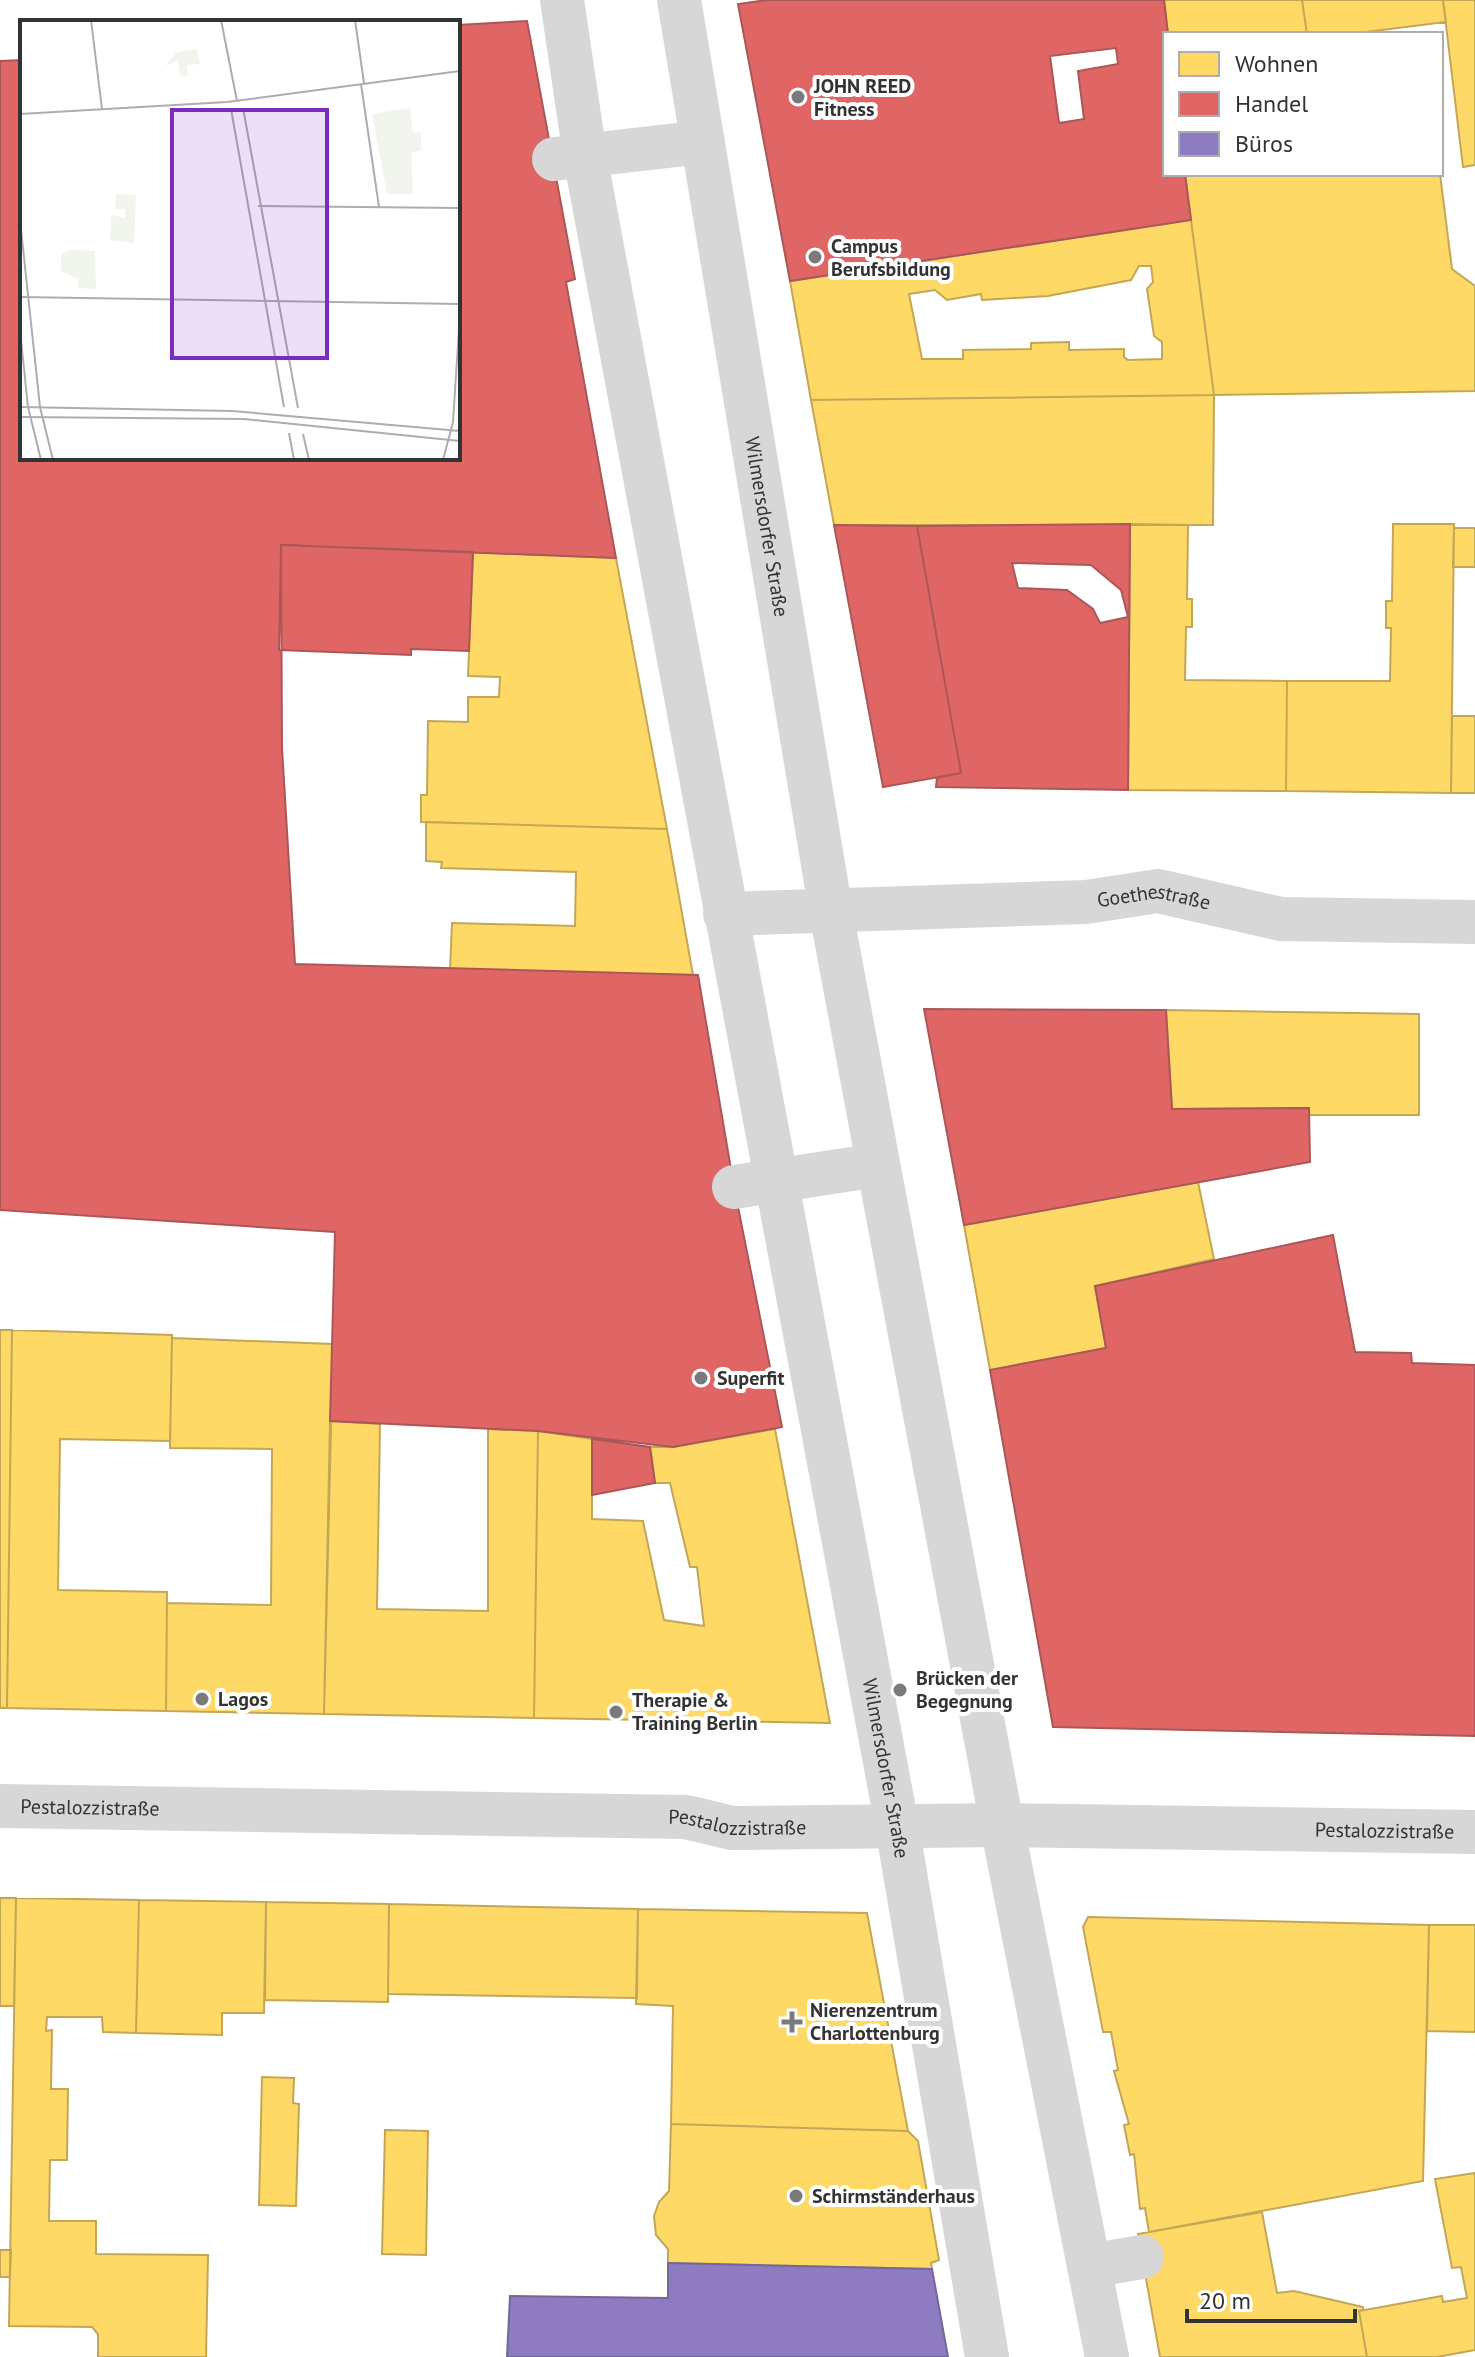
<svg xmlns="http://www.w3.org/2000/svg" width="1475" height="2357" viewBox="0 0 1475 2357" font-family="'PT Sans',sans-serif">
<rect width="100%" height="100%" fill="#fff"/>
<path fill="#ffd966" stroke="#c2a757" stroke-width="2" fill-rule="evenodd" d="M1164,0H1302L1307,34H1168Z
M1302,0H1443L1446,22L1350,34H1307Z
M1443,0H1475V165L1463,167Z
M1185,174H1440L1452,269L1475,286V391L1214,395Z
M1191,220L1214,395L811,400L790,281ZM1139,266H1151L1153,282L1147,289L1154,336L1162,342V359L1128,360L1124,357V349L1069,350V342L1031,343V349L963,350V359H922L909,294L935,290L947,300L981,294L982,300L1048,296L1131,280Z
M1214,395L1213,525H834L811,400Z
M1130,524L1188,525L1187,599H1192V627H1186L1185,680L1287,681L1286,791L1128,790Z
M1393,524H1454L1451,793L1286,791L1287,681H1390L1391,628H1386V601H1392Z
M1454,528H1475V567H1453Z
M473,552L616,558L667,829L421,822V795H427L428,721L468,722V697H499L500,677L468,676Z
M1452,716H1475V793H1451Z
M426,822L667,829L693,975L450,970L452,923L575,926L576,872L441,868L442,862L426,861Z
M1166,1010L1419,1014V1115H1309V1108L1172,1109Z
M1198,1182L1214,1259L1095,1286L1106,1348L990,1370L964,1225Z
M0,1330H12L7,1708H0Z
M12,1330L172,1335L170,1441L60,1439L58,1590L167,1592L166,1711L7,1708Z
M172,1338L333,1344L324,1714L166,1711L167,1603L271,1605L272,1449L170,1448Z
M330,1421L380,1424L377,1609L488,1611V1429L538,1431L534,1718L324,1714Z
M775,1429L830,1723L534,1718L538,1431L592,1439V1519L643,1521L664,1620L704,1626L697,1567H690L670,1483H655L650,1447H673Z
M0,1898H16L14,2006H0Z
M16,1898L139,1900L136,2033L103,2032L102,2017H47L46,2031L52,2030L51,2089H68L67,2160H50L49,2221H96V2254L208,2255L206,2357H98V2334L92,2327L9,2326Z
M139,1900L266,1902L264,2013H222V2035L136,2033Z
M266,1902L389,1904L388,2002L265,2000Z
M389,1904L638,1909L637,1998L388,1994Z
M638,1909L867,1913L908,2131L671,2124L673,2006L636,2004Z
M1088,1917L1429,1925L1423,2181L1149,2232L1145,2208L1140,2209L1134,2154L1130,2155L1124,2125L1129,2124L1114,2071L1118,2070L1111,2032H1103L1083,1927Z
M1429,1925H1475V2032L1427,2031Z
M262,2077L294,2078L293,2103L299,2104L296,2206L259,2205Z
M671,2124L908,2131L918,2141L939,2260L931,2263L932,2269L668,2263V2249L656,2235L654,2216L659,2202L669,2191Z
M385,2130L428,2131L426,2255L382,2254Z
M1475,2173V2350L1437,2357H1367L1359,2311L1442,2296L1443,2302L1467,2298L1461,2267L1452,2268L1435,2179Z
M1262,2212L1277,2293L1294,2291L1363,2307V2310L1359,2311L1367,2357H1160L1138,2234Z
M0,2250H11L10,2277H0Z"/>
<path fill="#e06666" stroke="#ac5757" stroke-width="2" fill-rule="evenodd" d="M767,0H1164L1168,34H1165V174H1185L1191,220L790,281L738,4ZM1116,48L1118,64L1078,71L1084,119L1059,123L1050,56Z
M527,21L575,279L566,282L616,558L281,545L282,748L295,964L698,975L734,1187L782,1427L673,1447L538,1431L330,1421L335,1232L0,1210V61L22,60V458H458V25Z
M1130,524L1128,790L936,787L937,778L961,773L917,526ZM1012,563L1091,565L1121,590L1128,617L1100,623L1093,609L1067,590L1018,588Z
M834,525L917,526L961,773L883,787Z
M281,545L473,552L469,651L411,649V655L279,650Z
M924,1009L1166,1010L1172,1109L1309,1108L1310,1162L964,1225Z
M1333,1235L1355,1352L1411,1353L1412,1363L1475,1365V1736L1053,1727L990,1370L1106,1348L1095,1286Z
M592,1439L650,1447L655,1483L592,1495Z"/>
<path fill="#8e7cc3" stroke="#736698" stroke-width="2" d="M668,2263L932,2269L948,2357H507L510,2296L668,2298Z"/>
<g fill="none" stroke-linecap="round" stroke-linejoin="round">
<g stroke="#d7d7d7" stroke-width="44">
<path id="s1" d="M562,0L585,156L897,1826L987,2357"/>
<path id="s2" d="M679,0L831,912L1002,1825L1107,2357"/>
<path d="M554,159L703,142"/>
<path id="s3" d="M725,914L1086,902L1158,891L1281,919L1475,922"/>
<path d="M734,1187L878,1165"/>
<path id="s4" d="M0,1806L686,1817L732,1828L1002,1825L1475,1832"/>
<path d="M1089,2266L1142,2257"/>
</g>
</g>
<g fill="#7a7a7a" stroke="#fff" stroke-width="3">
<circle cx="798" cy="97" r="8"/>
<circle cx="815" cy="257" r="8"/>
<circle cx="701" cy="1378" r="8"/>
<circle cx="900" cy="1690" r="8"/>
<circle cx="202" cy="1699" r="8"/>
<circle cx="616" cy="1712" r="8"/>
<path d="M788 2010h8v8h8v8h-8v8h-8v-8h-8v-8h8z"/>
<circle cx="796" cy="2196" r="8"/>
</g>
<g text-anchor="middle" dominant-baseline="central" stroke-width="8" stroke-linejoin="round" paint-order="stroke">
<g font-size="20" font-weight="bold" fill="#333" stroke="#fff" text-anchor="start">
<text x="814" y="86">JOHN REED<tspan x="814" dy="23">Fitness</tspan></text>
<text x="831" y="246">Campus<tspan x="831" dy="23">Berufsbildung</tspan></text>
<text x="717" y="1378">Superfit</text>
<text x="916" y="1678">Brücken der<tspan x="916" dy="23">Begegnung</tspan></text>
<text x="218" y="1699">Lagos</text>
<text x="632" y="1700">Therapie &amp;<tspan x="632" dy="23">Training Berlin</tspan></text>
<text x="810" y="2010">Nierenzentrum<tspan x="810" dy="23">Charlottenburg</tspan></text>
<text x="812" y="2196">Schirmständerhaus</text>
</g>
<g font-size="20" fill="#333" stroke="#fff">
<text stroke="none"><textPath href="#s2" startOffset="534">Wilmersdorfer Straße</textPath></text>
<text stroke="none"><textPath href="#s3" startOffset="430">Goethestraße</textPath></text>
<text stroke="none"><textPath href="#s1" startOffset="1798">Wilmersdorfer Straße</textPath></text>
<text stroke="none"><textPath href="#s4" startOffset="90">Pestalozzistraße</textPath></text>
<text stroke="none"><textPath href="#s4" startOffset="738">Pestalozzistraße</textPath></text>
<text stroke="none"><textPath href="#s4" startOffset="1386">Pestalozzistraße</textPath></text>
</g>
</g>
<g transform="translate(20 20)">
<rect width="440" height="440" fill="#fff"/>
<path d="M177,29L180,44L167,45L168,56H161L157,41L145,46L157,32ZM390,88L393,112H401V131L391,132L393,174H367L352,94ZM96,174L116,175L114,223L90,220L91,195L105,198V189H95ZM49,230L75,231L76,269L58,268V259L41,251V234Z" fill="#f1f5ed"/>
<path fill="none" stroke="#adadad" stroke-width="2" d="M71,0L82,89M201,0L217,81M335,0L344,63M341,64L359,187M223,88L278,388M211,89L264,387M0,94L207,82L440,51M238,186L440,188M0,200L20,387L33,440M0,277L440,284M0,310L8,387L21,440M0,387L212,391L440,411M0,397L224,399L440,421M269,413L274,440M283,414L289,440M423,440L433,402L440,293"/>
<path fill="#7b2cbf" fill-opacity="0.15" stroke="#7b2cbf" stroke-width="4" d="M152,90H307V338H152Z"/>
<rect width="440" height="440" fill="none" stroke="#333" stroke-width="4"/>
</g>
<rect x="1163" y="32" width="280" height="144" fill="#ffffff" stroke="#adadad" stroke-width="2"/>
<rect x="1179" y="52" width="40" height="24" fill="#ffd966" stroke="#adadad" stroke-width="2"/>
<text x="1235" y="72" font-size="24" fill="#333333">Wohnen</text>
<rect x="1179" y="92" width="40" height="24" fill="#e06666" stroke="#adadad" stroke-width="2"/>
<text x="1235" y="112" font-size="24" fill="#333333">Handel</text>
<rect x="1179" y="132" width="40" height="24" fill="#8e7cc3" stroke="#adadad" stroke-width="2"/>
<text x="1235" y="152" font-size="24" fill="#333333">Büros</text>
<path d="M1187 2309v12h168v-12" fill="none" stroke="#333333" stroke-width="4"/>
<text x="1199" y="2309" font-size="24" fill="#333333" stroke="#ffffff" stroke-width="6" paint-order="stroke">20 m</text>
</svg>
